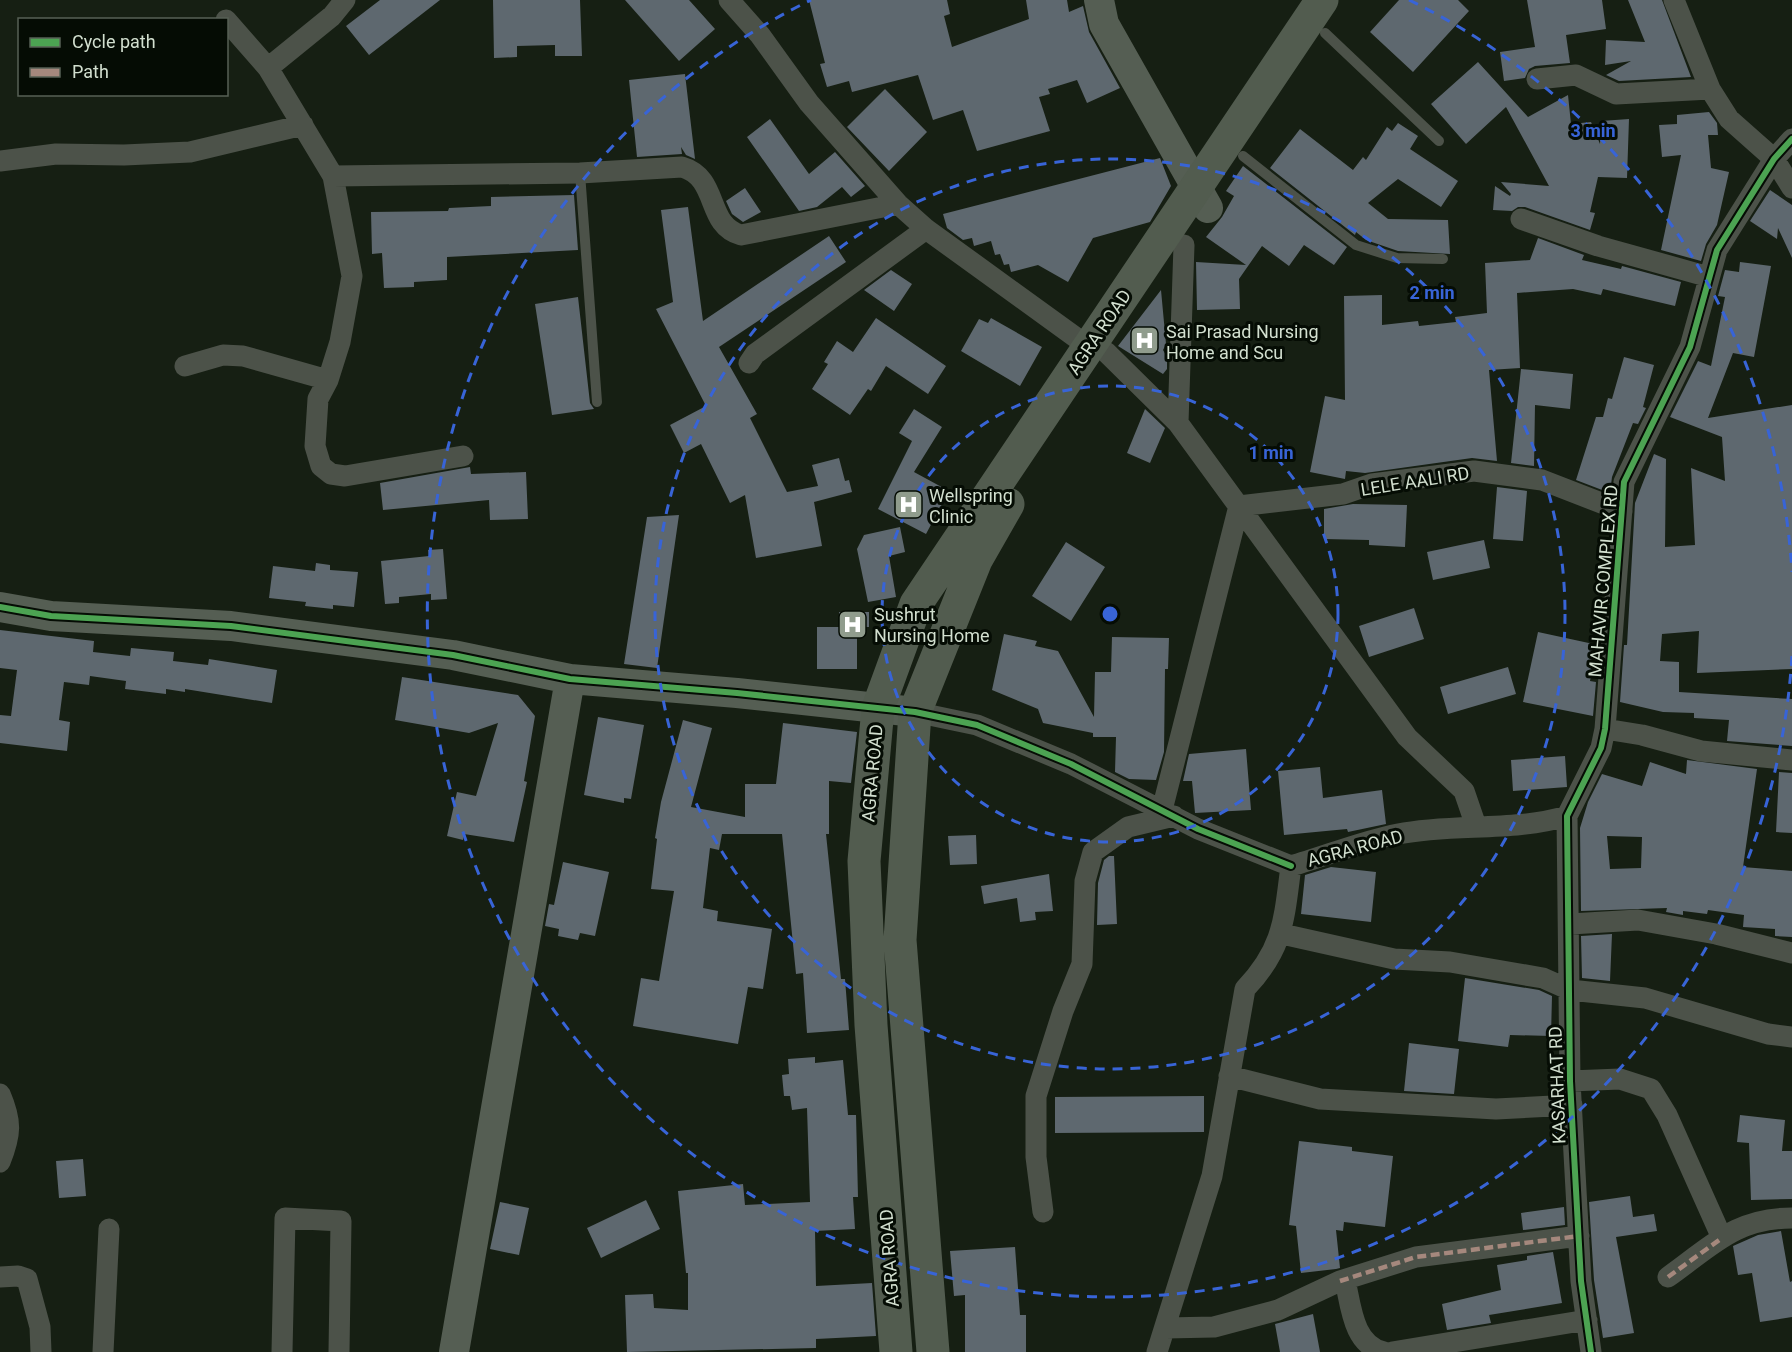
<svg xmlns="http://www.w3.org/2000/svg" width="1792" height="1352" viewBox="0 0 1792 1352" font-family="Roboto,sans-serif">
<rect width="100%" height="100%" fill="#161f13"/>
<path fill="#5e686f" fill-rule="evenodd" d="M380,0H440L369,55L346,26Z
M493,0H580L582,56H555V45L517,46V57L494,58Z
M625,0H689L715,29L679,61Z
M809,0H947L950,14L944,16L952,47L1029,19L1026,0H1067L1069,12L1083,6L1089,32L1120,88L1087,103L1077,80L1048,89L1050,94L1039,97L1050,131L977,151L963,110L933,120L918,75L852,92L849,81L827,87L820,64L825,63Z
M1399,0H1458L1469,11L1413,72L1370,32Z
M1527,0H1602L1606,29L1566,35L1570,63L1535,66L1529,69L1525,78L1504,81L1500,52L1535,47Z
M1628,0H1662L1691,77L1619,81L1606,75L1631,61L1605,65L1606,40L1645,42Z
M1478,62L1528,117L1568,95L1571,124L1591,122L1600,144L1601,121L1629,119L1627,178L1598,177L1590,212L1595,213L1590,230L1525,207H1518L1512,211L1493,210L1495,186L1510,196L1511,194L1501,182L1549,186L1506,107L1466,144L1431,104Z
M685,74L695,159L686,155L681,147L682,154L637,157L629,80Z
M885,89L927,132L889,171L847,127Z
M1709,112L1717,123L1718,135H1708L1711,168L1729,172L1717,225L1706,244L1701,261L1661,250L1681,155L1662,157L1659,125L1677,124V115Z
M770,119L809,174L835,152L865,186L851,197L842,187L817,207L799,211L747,137Z
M1398,123L1418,136L1410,149L1458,181L1441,207L1398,179L1368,203L1388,219L1448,220L1450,254L1398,251L1366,240L1356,232L1355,235L1270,168L1300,129L1353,170L1363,157L1366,160L1387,127L1392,131Z
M1160,158L1171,186L1150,222L1093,238L1068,282L1038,265L1011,272L1009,264L1004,265L1000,254L995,255L991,241L974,246L972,238L963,240L947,228L943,214Z
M1243,166L1347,247L1334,265L1304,245L1289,266L1262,246L1239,279L1240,309L1197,310L1196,262L1246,265L1206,237L1222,217L1234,196L1226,191Z
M745,188L761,212L743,222L732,214L726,201Z
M1770,190L1792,205V258L1778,228L1777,239L1750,221Z
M574,195L578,250L447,257V280L414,282V287L384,288L382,253L372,254L371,212L448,211L449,208L491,206V197Z
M688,207L703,321L829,236L846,262L719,347L757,414L750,418L787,492L818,486L812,465L839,458L845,481L849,480L852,492L814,502L822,546L756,558L745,495L730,503L701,444L684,453L670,425L706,406L656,309L673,302L661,210Z
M1538,238L1584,255L1582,260L1621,269L1622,266L1681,282L1675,306L1603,289L1601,295L1573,289L1517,293L1520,368L1489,370L1497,461L1472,458L1365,473L1346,471L1345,479L1310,472L1325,396L1345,400L1344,296L1382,295V325L1418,321L1419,326L1456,322L1455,317L1487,313L1485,263L1530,260Z
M1740,262L1771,266L1754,357L1733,353L1708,418L1792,405V669L1697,673L1699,631L1662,634L1660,661L1679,662V692L1792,699V746L1727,741L1729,720L1694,718V713L1663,712L1620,702L1624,645H1627L1635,503L1654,454L1666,459L1665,547L1695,545L1691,468L1725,481L1722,437L1670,417L1698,361L1711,366L1725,297L1718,296L1725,270L1739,272Z
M891,270L912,284L894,311L864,290Z
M1161,290L1166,344L1163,350L1167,357V369L1163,374L1118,346Z
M578,297L590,403L594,409L552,415L535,304Z
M876,318L946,366L928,394L886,366L871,391L868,389L850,415L812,389L828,364L824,362L837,341L853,352Z
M991,318L1042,347L1020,386L961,351L979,319L988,323Z
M1624,357L1654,365L1643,407L1646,408L1638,424L1633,423L1612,477L1610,493L1576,480L1596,417H1603L1608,398L1612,399Z
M1521,369L1573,374L1570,409L1535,405L1534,466L1511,463Z
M914,409L942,427L914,472L949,491L926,534L878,509L912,441L899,433Z
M1145,409L1165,428L1150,463L1127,453Z
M470,467L471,474L526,472L528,519L490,520L489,500L383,510L380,483Z
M1497,487L1527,491L1523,541L1493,539Z
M1353,504L1407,505L1405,547L1369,545V540L1324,539V509Z
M679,515L657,668L624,664L647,517Z
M900,527L905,552L889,556L896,597L868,602L857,549L864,535Z
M1484,540L1490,568L1433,580L1427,552Z
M1066,542L1105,567L1071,621L1032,596Z
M443,549L447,599L431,600V594L399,597V603L385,604L381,561L429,556L428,550Z
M316,563L330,565V570L358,572L354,607L333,605V609L305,606L306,602L269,598L273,566L315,571Z
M1414,608L1424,639L1369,657L1359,626Z
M839,612H869V627H857V669H817V627H839Z
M0,630L94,641L93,652L130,656L131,648L174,652L173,661L208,665L209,659L277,670L272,703L185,689V692L166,689V694L125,689L126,681L90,676L89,685L64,682L59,720L70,722L67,751L0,743V715L11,716L17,670L0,668Z
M1538,632L1598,645L1590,681L1596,682L1593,716L1523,702Z
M1004,634L1037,641L1035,646L1058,651L1094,717L1095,672H1111L1112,637L1169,638L1168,669H1165L1164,752L1156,780L1129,779L1115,772L1116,737H1093V733L1043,723L1038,709L992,690Z
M1508,667L1516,694L1448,714L1440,687Z
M402,677L518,695L535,716L524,781L527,782L514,842L464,834L463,840L447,836L457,792L476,796L498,723L469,733L395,720Z
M598,717L644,725L631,799L624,798V803L584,795Z
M683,720L712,728L691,807L745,817V784H776L783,723L857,732L851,783L829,781V834H826L841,979H845L849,1030L807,1033L803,973L796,974L782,834H722L719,850L710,848L703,908L718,911L717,921L772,929L763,989L748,987L738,1044L633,1026L641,978L659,981L674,891L651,889L657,839L655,838L661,802Z
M1246,749L1251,810L1195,813L1192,781H1183L1189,754Z
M1565,756L1567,787L1513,791L1511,760Z
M1687,760L1757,769L1743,867L1792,871V937L1775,936V929L1743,927L1744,915L1708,910L1707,914L1683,911V915L1666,912L1667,908L1581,911L1580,828L1588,802L1602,774L1642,786L1650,762L1686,774ZM1607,836L1642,837L1641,868L1610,869Z
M1320,767L1323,798L1382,790L1386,824L1348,832L1347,829L1284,835L1278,771Z
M1779,772L1792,773V833L1776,832Z
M976,835L977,864L950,865L948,836Z
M1109,856H1114L1117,924L1097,925L1098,883L1104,860Z
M563,862L609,872L595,936L580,933L578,940L558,936L559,929L545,926L549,904L554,905Z
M1331,867L1376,872L1371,922L1301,914L1305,875Z
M1049,874L1053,911L1035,912L1036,920L1020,922L1017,898L984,904L981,886Z
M1612,934L1610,981L1582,978L1581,936Z
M1465,978L1539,990L1552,996L1551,1036L1510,1035L1508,1047L1458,1041Z
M1409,1043L1459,1049L1454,1094L1404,1091Z
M815,1057V1063L843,1060L848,1115H856L858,1197H853L855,1229L815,1231L816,1286L872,1283L876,1336L816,1339V1348L627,1352L625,1295L653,1294L654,1308L688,1310V1273H686L678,1191L743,1184L745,1205L810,1202L807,1108L792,1110L790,1096H784L782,1075L789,1074L788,1059Z
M1204,1096V1132L1055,1133V1097Z
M1740,1115L1785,1120L1782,1151H1792V1199L1751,1200L1749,1143L1737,1142Z
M1299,1141L1352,1147V1151L1393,1156L1385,1227L1344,1222L1343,1231L1336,1230L1340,1268L1336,1269L1301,1273L1296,1226L1289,1225Z
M83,1159L86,1196L59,1198L56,1161Z
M1630,1196L1633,1217L1654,1214L1657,1231L1616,1237L1634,1333L1603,1338L1594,1280L1589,1202Z
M646,1200L660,1229L601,1258L587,1228Z
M500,1202L529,1208L519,1255L490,1249Z
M1564,1207L1565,1225L1523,1230L1521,1213Z
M1781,1231L1790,1282L1792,1281V1317L1760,1322L1752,1273L1738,1275L1733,1246L1758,1235Z
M1015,1247L1020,1315H1026V1352H965V1295L954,1296L950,1251Z
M1553,1252L1562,1303L1489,1315L1491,1323L1447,1330L1442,1304L1501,1290L1497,1265L1527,1260V1256Z
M1313,1314L1320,1352H1280L1275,1324Z"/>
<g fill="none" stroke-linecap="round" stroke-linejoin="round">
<path stroke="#4c5249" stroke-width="10" d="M1325,33L1439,141
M1243,156L1356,245L1397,258L1443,259
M580,173L597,402"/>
<path stroke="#4c5249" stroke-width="21" d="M729,0L760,35L809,103L898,204L926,229L1089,347
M1674,0L1710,89L1729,119L1774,159L1792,188
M226,20L268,68L333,176L352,276L340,342L328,380L318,399L315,446L321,466L331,474L345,476L463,456
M268,68L332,16L345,0
M1537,79L1576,75L1616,94L1710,89
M0,161L56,154L124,155L190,152L303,125
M333,176L580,173L682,167C720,178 705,225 741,235L898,204
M1521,219L1598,246L1709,277
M1106,352L1178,423L1407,737L1464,791L1476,826
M749,363L755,354L926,229
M185,366L223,355L243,356L328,380
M1178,423L1184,245
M915,712L977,725L1071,764L1198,829L1291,866
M1605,729L1642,735L1701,751L1792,760
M1162,810L1239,506L1343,494L1372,484L1474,471L1542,480L1622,511
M1291,866C1326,856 1362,841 1398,834C1454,823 1513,832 1567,816
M1570,924L1638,920L1716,934L1792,953
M1282,934L1394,959L1450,962L1543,978L1570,990L1645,998L1768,1034L1792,1037
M1229,1076L1320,1099L1496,1109L1572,1105
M1570,1081L1620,1079L1651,1089L1667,1115L1722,1238
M0,1094C12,1122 11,1134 0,1162
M1043,1212L1036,1157V1096L1063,1011L1082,964L1085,881L1093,852L1128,827L1174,816
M0,1277L18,1276L27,1279L40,1327L41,1352
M1668,1277C1712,1246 1735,1218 1792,1218
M1345,1280C1351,1306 1353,1345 1384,1352
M1166,1328L1214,1327L1278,1310L1340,1281L1416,1257L1579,1236
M103,1352L109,1229
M282,1352L285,1218L341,1221L339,1352
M1157,1352L1212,1176L1245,989C1284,948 1284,919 1291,866
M1392,1352L1587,1320
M1591,1352L1581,1281L1570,1081L1567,816L1601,748L1605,729L1624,482L1690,347L1717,250L1774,159L1792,139"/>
<path stroke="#555e53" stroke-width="30" d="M1099,0L1104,24L1208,208
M0,607L51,616L231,626L453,655L570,679L737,693L915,712
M454,1352L570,679"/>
<path stroke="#525c4f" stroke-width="33" d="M896,1352L871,1025L864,861L878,708L916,604L1322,0
M933,1352L900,940L915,712L976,560L1008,504"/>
<path stroke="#a5887d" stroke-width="4.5" stroke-dasharray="9 4.5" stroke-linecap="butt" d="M1668,1277L1722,1238
M1340,1281L1416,1257L1579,1236"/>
<defs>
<path id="cycleway" d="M0,607L51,616L231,626L453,655L570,679L737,693L915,712L977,725L1071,764L1198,829L1291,866
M1591,1352L1581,1281L1570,1081L1567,816L1601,748L1605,729L1624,482L1690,347L1717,250L1774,159L1792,139"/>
</defs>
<use href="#cycleway" stroke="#050c04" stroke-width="10"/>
<use href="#cycleway" stroke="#4ca352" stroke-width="6"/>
</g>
<g fill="none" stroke="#3864d7" stroke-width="3" stroke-dasharray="10 8">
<circle cx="1110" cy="614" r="228"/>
<circle cx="1110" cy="614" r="455"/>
<path d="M1792 656A683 683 0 1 1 811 0M1409 0A683 683 0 0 1 1792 572"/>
</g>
<defs>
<symbol id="hospital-square" viewBox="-11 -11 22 22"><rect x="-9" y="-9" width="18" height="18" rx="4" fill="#909c8d" stroke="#050c04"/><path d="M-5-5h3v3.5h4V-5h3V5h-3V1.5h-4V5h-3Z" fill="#fff"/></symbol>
</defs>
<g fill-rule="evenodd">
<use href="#hospital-square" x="1128" y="324" width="33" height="33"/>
<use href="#hospital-square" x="892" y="488" width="33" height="33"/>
<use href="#hospital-square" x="836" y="608" width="33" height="33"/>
</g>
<g text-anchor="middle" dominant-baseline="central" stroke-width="6" stroke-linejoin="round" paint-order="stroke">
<g font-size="18" fill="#d2dfcf" stroke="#050c04" text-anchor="start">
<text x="1166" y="331">Sai Prasad Nursing<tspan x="1166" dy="21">Home and Scu</tspan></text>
<text x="929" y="495">Wellspring<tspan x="929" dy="21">Clinic</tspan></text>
<text x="874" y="614">Sushrut<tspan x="874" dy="21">Nursing Home</tspan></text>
</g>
<g font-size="18" fill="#d2dfcf" stroke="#050c04">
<text transform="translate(1099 332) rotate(-56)">AGRA ROAD</text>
<text transform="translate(1415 481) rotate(-9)">LELE AALI RD</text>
<text transform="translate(1603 581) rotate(-85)">MAHAVIR COMPLEX RD</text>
<text transform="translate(872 773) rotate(-85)">AGRA ROAD</text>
<text transform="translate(1355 848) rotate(-15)">AGRA ROAD</text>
<text transform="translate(1557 1085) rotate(-92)">KASARHAT RD</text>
<text transform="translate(889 1258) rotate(-94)">AGRA ROAD</text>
</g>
</g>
<circle cx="1110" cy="614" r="9" fill="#3864d7" stroke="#050c04" stroke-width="3"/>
<g font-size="18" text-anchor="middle" font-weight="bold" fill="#3864d7" stroke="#050c04" stroke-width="6" stroke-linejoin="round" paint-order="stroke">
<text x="1593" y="137">3 min</text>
<text x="1432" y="299">2 min</text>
<text x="1271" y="459">1 min</text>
</g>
<rect x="18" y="18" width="210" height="78" fill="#050c04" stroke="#576055" stroke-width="1.5"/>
<rect x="30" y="38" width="30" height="9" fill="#4ca352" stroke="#576055" stroke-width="1.5"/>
<text x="72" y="48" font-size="18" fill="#d2dfcf">Cycle path</text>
<rect x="30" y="68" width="30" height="9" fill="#a5887d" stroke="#576055" stroke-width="1.5"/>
<text x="72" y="78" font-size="18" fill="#d2dfcf">Path</text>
</svg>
